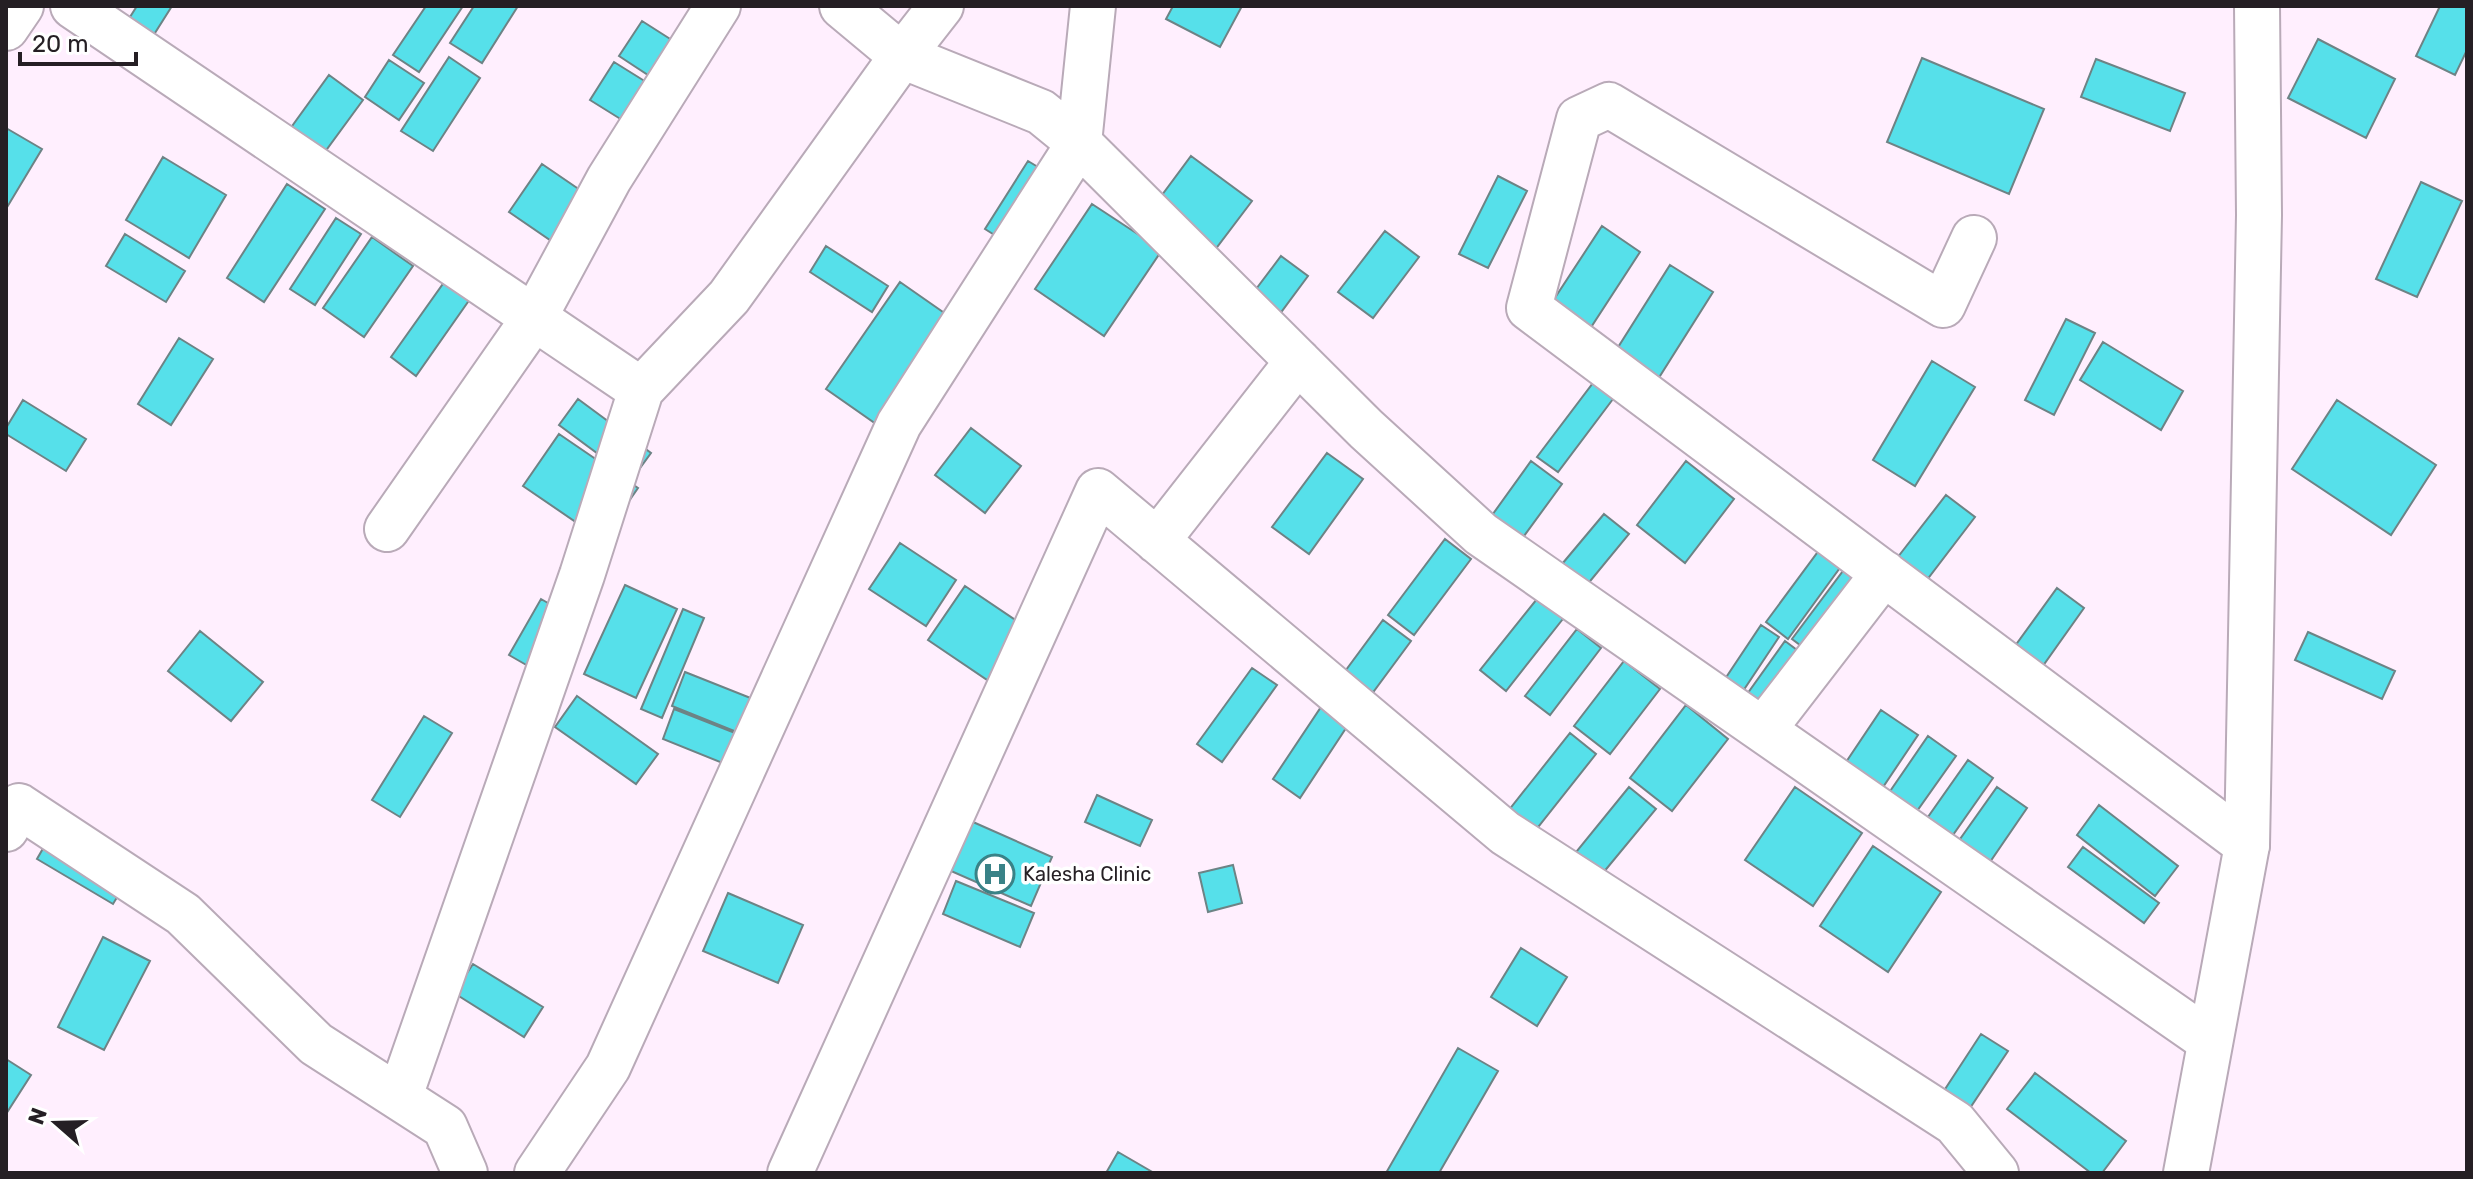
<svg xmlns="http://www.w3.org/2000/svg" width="2473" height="1179" viewBox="0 0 2473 1179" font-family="Rubik,sans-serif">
<rect width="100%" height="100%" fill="#ffeffe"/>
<path fill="#56e0ea" stroke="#6d8385" stroke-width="2" d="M137,6H172L141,55L116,39Z
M426,6H463L419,72L393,55Z
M474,6H518L482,63L450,43Z
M1173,6H1242L1220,47L1166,19Z
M2440,6H2467V50L2455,75L2416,56Z
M642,21L700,58L677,94L619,56Z
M2318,39L2395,79L2366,138L2288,98Z
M449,57L480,78L433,151L401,131Z
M1922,58L2044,109L2009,194L1887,142Z
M2096,59L2185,93L2170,131L2081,97Z
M389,60L424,83L399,120L365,97Z
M614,62L675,100L651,138L590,100Z
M329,75L363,100L316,164L282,140Z
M6,128L42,149L6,209Z
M1191,156L1252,201L1199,271L1139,226Z
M163,157L226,195L189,258L126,220Z
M1028,161L1066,184L1023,253L985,229Z
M542,164L599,203L566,251L509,212Z
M1498,176L1527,191L1488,268L1459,254Z
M2421,182L2462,201L2417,297L2376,279Z
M287,184L325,209L264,302L227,278Z
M1092,204L1162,250L1104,336L1035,289Z
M336,218L361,234L315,305L290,289Z
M1602,226L1640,252L1584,338L1545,313Z
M1385,231L1419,257L1373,318L1338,292Z
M125,234L185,271L166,302L106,266Z
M372,237L413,266L364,337L323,308Z
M826,246L888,286L872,312L810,272Z
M1281,256L1308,276L1262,338L1235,317Z
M1670,265L1713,292L1653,387L1610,360Z
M445,281L470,299L416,376L391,357Z
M900,282L973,333L899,440L826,389Z
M2066,319L2095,333L2054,415L2025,400Z
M179,338L213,359L171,425L138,404Z
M2103,342L2183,391L2161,430L2080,380Z
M1932,361L1975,387L1915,486L1873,460Z
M1593,383L1613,399L1558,472L1537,457Z
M578,399L651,453L632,479L559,425Z
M23,400L86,439L66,471L6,434V428Z
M2337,400L2436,465L2391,535L2292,469Z
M971,428L1021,466L985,513L935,475Z
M559,434L638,488L602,540L523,486Z
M1327,453L1363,479L1309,554L1272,527Z
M1531,461L1562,484L1516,547L1485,525Z
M1686,461L1734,499L1685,563L1637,525Z
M1946,495L1975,517L1923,585L1894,562Z
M1604,514L1629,534L1577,597L1552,576Z
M1445,539L1471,559L1414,635L1388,615Z
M900,543L956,580L926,626L869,589Z
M1820,549L1842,565L1788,639L1766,622Z
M1846,567L1870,585L1816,657L1792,639Z
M625,585L677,609L636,698L584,674Z
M965,586L1039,636L1002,690L928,640Z
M2057,588L2084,608L2035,677L2007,657Z
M1545,589L1570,610L1506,691L1480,670Z
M541,599L574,618L542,674L509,655Z
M683,609L704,618L662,718L641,709Z
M1383,620L1411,641L1357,714L1329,693Z
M1761,625L1779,637L1737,700L1719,688Z
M1577,629L1601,648L1550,715L1525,696Z
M200,631L263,682L231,721L168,671Z
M2308,632L2395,671L2382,699L2295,660Z
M1785,641L1805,656L1760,719L1740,704Z
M1624,661L1660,689L1610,754L1574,726Z
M1252,668L1277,685L1222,762L1197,744Z
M685,672L768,705L754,739L672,706Z
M577,696L658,754L636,784L555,727Z
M1325,701L1352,719L1300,798L1273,779Z
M1686,705L1728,739L1672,811L1630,778Z
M674,709L753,740L740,770L663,739Z
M1881,710L1918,735L1873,802L1836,777Z
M424,716L452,733L400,817L372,800Z
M1570,733L1596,754L1527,841L1501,820Z
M1928,736L1956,756L1900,835L1873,816Z
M1968,760L1993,778L1941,852L1916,834Z
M1629,787L1656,809L1598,879L1572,857Z
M1795,787L1862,833L1813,906L1745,860Z
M1997,787L2027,808L1979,878L1948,856Z
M1097,795L1152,820L1140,846L1085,822Z
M2099,805L2178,866L2155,896L2077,835Z
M973,822L1052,857L1031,906L951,871Z
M57,824L134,869L113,904L37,859Z
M1873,846L1941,892L1888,972L1820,926Z
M2083,847L2159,903L2144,923L2068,867Z
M1233,865L1242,903L1208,912L1199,873Z
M956,881L1034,913L1020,947L943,914Z
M728,893L803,925L778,983L703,951Z
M103,937L150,961L104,1050L58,1027Z
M1521,948L1567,977L1537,1026L1491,997Z
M473,964L543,1007L524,1037L454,993Z
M1981,1034L2008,1051L1962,1120L1936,1103Z
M1458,1048L1498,1071L1439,1173H1386Z
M6,1059L31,1075L6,1114Z
M2035,1073L2126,1141L2102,1173H2091L2007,1109Z
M1118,1152L1154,1173H1106Z"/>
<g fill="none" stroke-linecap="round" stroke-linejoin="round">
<defs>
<path id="minor" d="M73,6L641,390
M842,6L902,56L1041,112L1079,143L1366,429L1481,534L2210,1041
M6,28L21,6
M1974,238L1943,305L1609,105L1579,119L1529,308L2247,845
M387,529L534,318L609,179L718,6
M1157,541L1298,361
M1763,730L1884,573
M6,829L19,806L183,914L316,1044L445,1127L465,1173
M400,1096L582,575L641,390L729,297L902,56L941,6
M537,1173L608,1067L899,424L1079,143L1093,6
M790,1173L1098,491L1505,833L1955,1123L1996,1173"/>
<path id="major" d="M2186,1173L2247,845L2259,215L2257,6"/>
</defs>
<use href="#minor" stroke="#b9aab8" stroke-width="48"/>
<use href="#major" stroke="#b9aab8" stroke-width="48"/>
<use href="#minor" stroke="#fff" stroke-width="44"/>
<use href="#major" stroke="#fff" stroke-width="44"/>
</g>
<defs>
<symbol id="hospital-ring" viewBox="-11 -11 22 22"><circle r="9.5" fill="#fff" stroke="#398287" stroke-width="1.5"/><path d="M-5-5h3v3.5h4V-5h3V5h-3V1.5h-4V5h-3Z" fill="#398287"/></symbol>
</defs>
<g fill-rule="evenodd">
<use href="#hospital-ring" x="973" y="852" width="44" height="44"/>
</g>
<g text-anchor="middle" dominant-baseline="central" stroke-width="7" stroke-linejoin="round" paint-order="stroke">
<g font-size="20" fill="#251f24" stroke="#fff" text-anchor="start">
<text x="1023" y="874">Kalesha Clinic</text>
</g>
</g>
<rect width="2473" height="1179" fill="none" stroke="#251f24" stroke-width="16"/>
<g transform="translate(56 1123) rotate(290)" stroke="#ffffff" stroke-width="6" paint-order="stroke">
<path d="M0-6L14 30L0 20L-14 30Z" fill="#251f24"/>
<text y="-12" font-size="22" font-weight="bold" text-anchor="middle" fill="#251f24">N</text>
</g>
<path d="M20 52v12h116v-12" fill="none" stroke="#251f24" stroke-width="4"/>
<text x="32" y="52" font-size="24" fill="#251f24" stroke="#ffffff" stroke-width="6" paint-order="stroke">20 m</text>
</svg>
